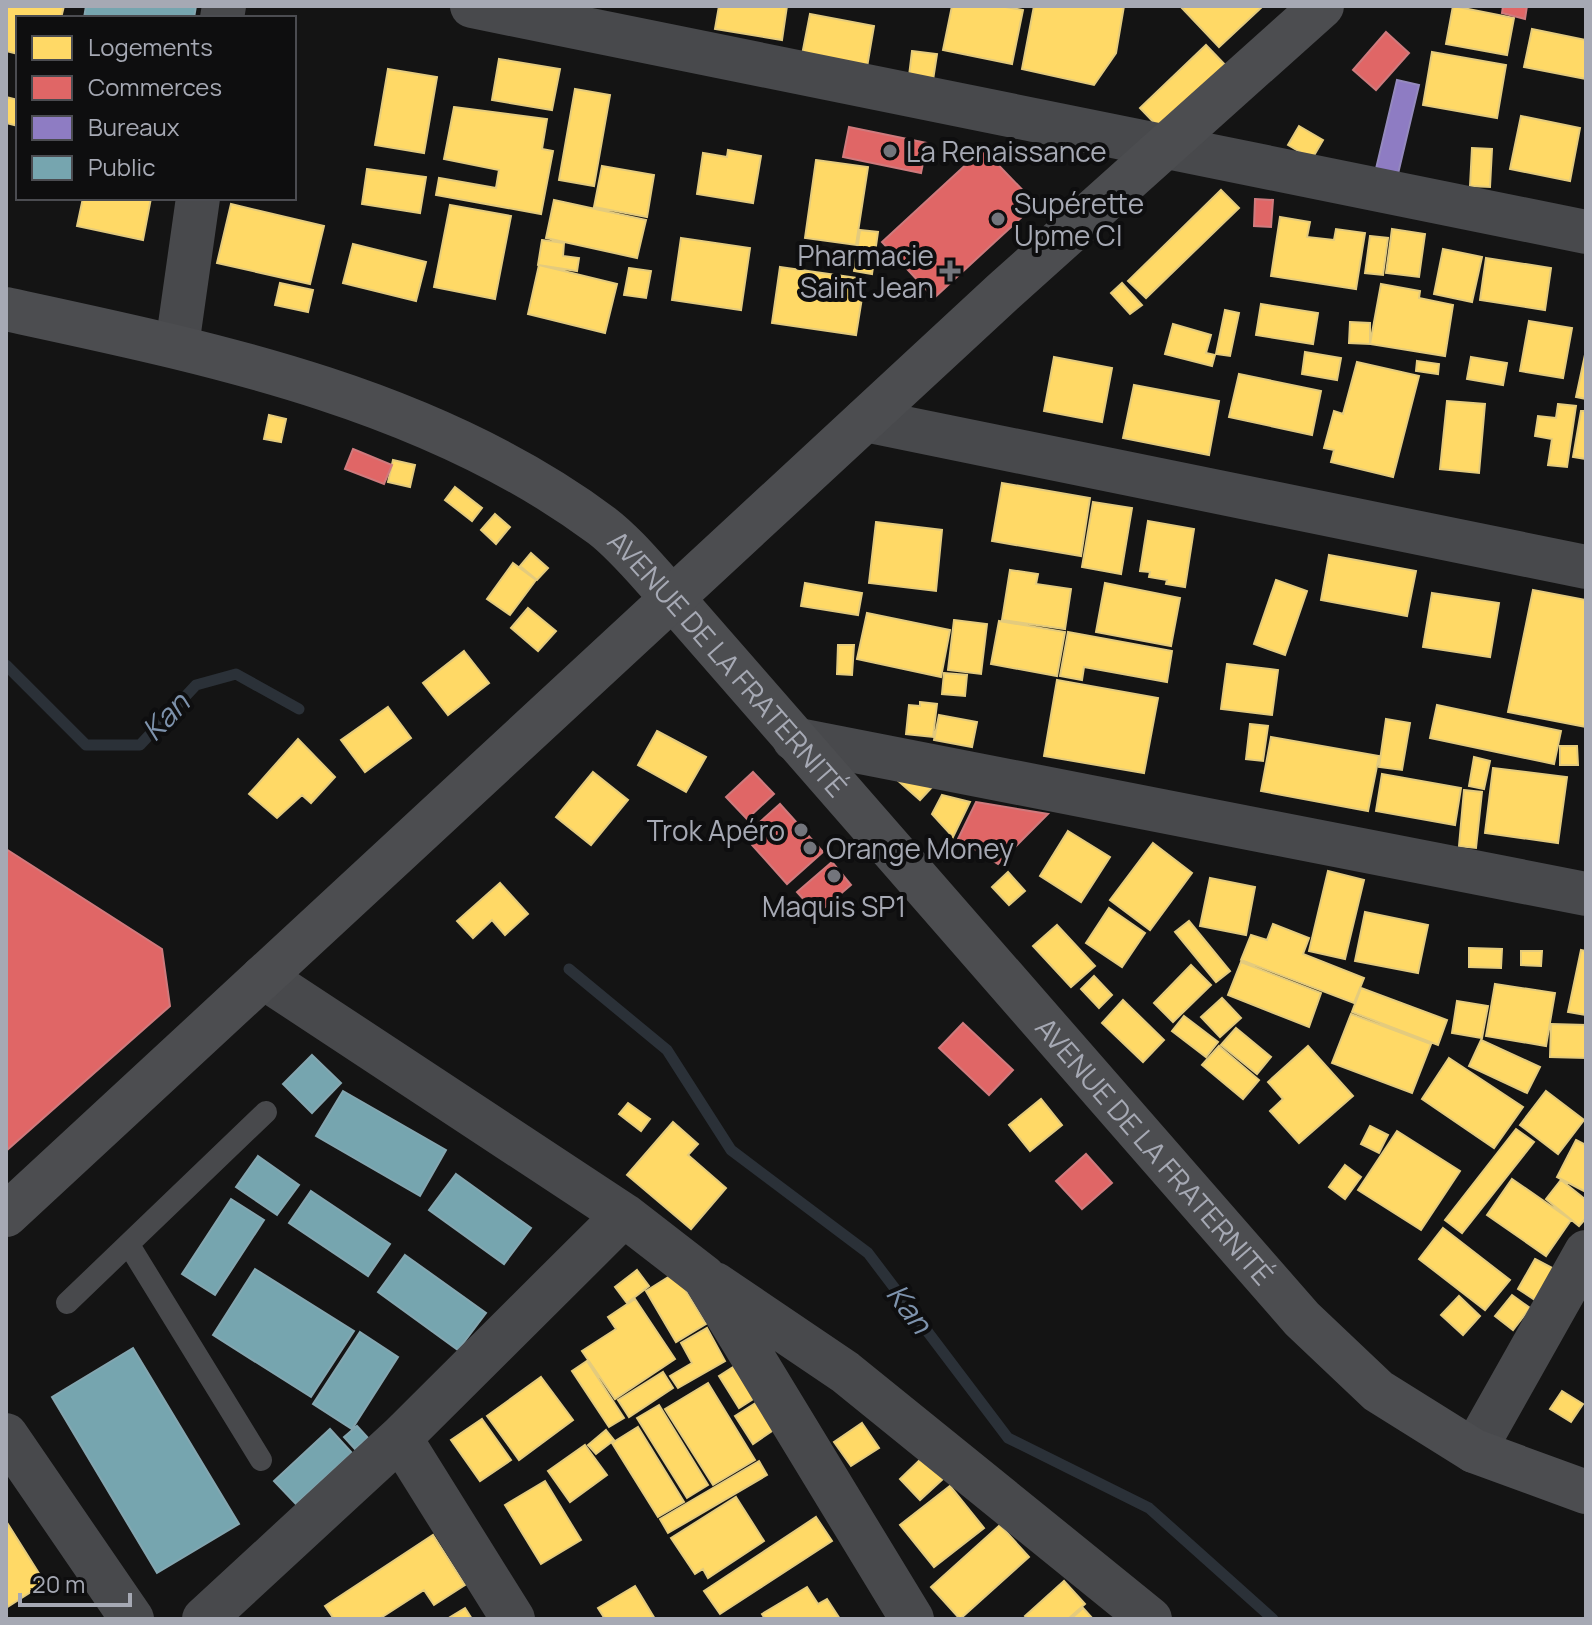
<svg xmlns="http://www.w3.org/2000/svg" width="1592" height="1625" viewBox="0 0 1592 1625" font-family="Manrope,sans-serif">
<rect width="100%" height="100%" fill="#141414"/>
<path fill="#ffd966" stroke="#e4cb7d" stroke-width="2" d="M6,6H64L61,18H18V54L6,51Z
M719,6H787L782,40L715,29Z
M952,6H1000L1023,10L1012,64L943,50Z
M1034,6H1124L1116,53L1094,85L1022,69Z
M1180,6H1263L1219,47Z
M1453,6L1514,18L1507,55L1446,44Z
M810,14L874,26L867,67L802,55Z
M1532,29L1586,40V79L1524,67Z
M1206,45L1230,70L1164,133L1140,108Z
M912,51L937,54L933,80L909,76Z
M1432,52L1506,65L1497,118L1423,105Z
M499,59L560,69L552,110L492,100Z
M388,69L437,77L424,153L375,145Z
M575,89L610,95L594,186L559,180Z
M6,97L18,100V126L6,123Z
M454,107L547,119L542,149L553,151L541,214L436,195L439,178L496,188L499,170L444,159Z
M1521,116L1580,128L1570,181L1510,169Z
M1299,126L1323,140L1312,159L1288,145Z
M1472,148L1492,149L1490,187L1470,186Z
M728,150L761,156L753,203L697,194L703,153L727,157Z
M816,160L868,167L856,245L805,238Z
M602,166L654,175L647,217L594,207Z
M367,169L426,177L420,213L362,204Z
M1221,190L1239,208L1146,298L1128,281Z
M83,198H151L143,240L77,226Z
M554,200L646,220L637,258L546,238Z
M231,204L324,226L310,284L217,263Z
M450,205L511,216L495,299L434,287Z
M1280,217L1310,222L1307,237L1334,240L1336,229L1365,233L1356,289L1271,276Z
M1392,229L1425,234L1419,277L1386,273Z
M860,230L878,232L872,274L854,271Z
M1370,236L1388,238L1383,275L1365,273Z
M681,238L750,248L741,310L672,300Z
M542,240L564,243L563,256L579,258L577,271L538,265Z
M353,244L426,262L416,301L343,283Z
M1443,249L1482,257L1472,302L1434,294Z
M1486,258L1551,268L1545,310L1480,300Z
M539,265L617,284L605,333L528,314Z
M780,267L865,279L856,335L772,323Z
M629,268L651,271L646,298L624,295Z
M280,283L313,290L308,312L275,305Z
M1122,283L1142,305L1130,314L1111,293Z
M1381,284L1420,291L1419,298L1453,305L1445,356L1370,344Z
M1261,304L1318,313L1313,344L1256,335Z
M1225,310L1239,313L1230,356L1216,354Z
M1529,321L1572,328L1563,378L1520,371Z
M1350,322L1370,323V344L1349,343Z
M1173,324L1211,335L1206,353L1215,355L1212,366L1165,354Z
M1586,350V399L1576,397Z
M1305,352L1341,358L1337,380L1302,374Z
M1054,357L1112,368L1102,422L1044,411Z
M1471,357L1507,363L1503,385L1467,379Z
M1417,361L1439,364L1438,374L1416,371Z
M1357,362L1419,376L1393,477L1331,462L1334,450L1324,448L1334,411L1343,414Z
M1239,374L1321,391L1312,435L1229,417Z
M1134,385L1219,401L1209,455L1123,438Z
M1447,401L1485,404L1479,473L1440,469Z
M1558,404L1576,406L1567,467L1548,465L1552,439L1535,436L1538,416L1556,418Z
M1581,411H1586V459L1573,457Z
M269,415L286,419L281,442L264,439Z
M393,460L415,465L410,487L388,482Z
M1002,483L1090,498L1081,556L992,541Z
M455,487L482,508L472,521L445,500Z
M1093,502L1132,508L1121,574L1082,567Z
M495,514L510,527L496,544L481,530Z
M1148,521L1194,529L1185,587L1166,584L1167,580L1149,577L1150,572L1140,571Z
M876,522L942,530L936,591L869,583Z
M531,553L548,568L537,580L520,566Z
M1329,555L1416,571L1407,616L1321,600Z
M513,563L536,580L510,615L487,599Z
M1010,570L1038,574L1036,584L1071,589L1065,629L1002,620Z
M1276,580L1307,591L1285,655L1254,644Z
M805,583L862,593L858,615L801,606Z
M1105,583L1180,598L1171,646L1096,632Z
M1533,590L1586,600V727L1508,712Z
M1432,593L1499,603L1490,657L1423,647Z
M528,608L556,631L538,651L511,628Z
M867,613L950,630L941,677L857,659Z
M954,620L987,624L981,674L948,670Z
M999,621L1065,632L1057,676L991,664Z
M1068,632L1172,651L1167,682L1084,667L1082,680L1060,676Z
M838,645H854L852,675L837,674Z
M464,651L489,683L448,715L423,683Z
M1227,664L1278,670L1272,715L1221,709Z
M944,673L967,675L965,696L942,694Z
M1057,680L1158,698L1144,773L1044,756Z
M920,702L937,704L933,737L906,734L909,705L920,706Z
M1437,705L1561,731L1554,764L1430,738Z
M388,707L411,738L365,772L341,740Z
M939,715L977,722L972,747L934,740Z
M1386,719L1410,723L1402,770L1379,767Z
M1250,724L1268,726L1263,761L1246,759Z
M657,731L706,757L686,792L638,765Z
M1271,737L1379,756L1368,811L1261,791Z
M298,739L335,777L311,803L302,795L277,818L249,794Z
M1560,746H1577L1578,765H1560Z
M1474,757L1490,761L1484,789L1469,786Z
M1493,768L1567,777L1558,843L1485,833Z
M593,772L628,800L591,845L556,817Z
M1382,774L1461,788L1455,825L1376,811Z
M895,778L933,786L920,800Z
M1464,790L1482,792L1476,848L1459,846Z
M942,795L970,802L953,837L932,814Z
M1068,831L1110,857L1081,902L1040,876Z
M1153,843L1192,873L1150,930L1110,900Z
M1328,871L1364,880L1345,959L1309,951Z
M1008,872L1025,891L1009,905L992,887Z
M1210,878L1255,887L1246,935L1200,926Z
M500,883L528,914L505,935L492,920L473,938L457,921Z
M1109,908L1145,933L1122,967L1086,943Z
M1365,912L1428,925L1418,973L1355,961Z
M1189,921L1230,971L1216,982L1175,932Z
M1273,924L1309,938L1303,954L1364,978L1354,1003L1241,960L1251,935L1267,940Z
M1057,925L1095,966L1071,987L1033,946Z
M1469,948L1502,949L1501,968L1469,967Z
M1581,950L1586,951V1015L1568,1012Z
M1521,951H1542L1541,966L1521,965Z
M1241,962L1321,993L1309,1027L1228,995Z
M1191,965L1211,985L1173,1022L1154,1003Z
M1094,976L1112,995L1099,1008L1081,989Z
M1495,984L1555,993L1546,1046L1486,1036Z
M1361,988L1447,1020L1438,1045L1352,1012Z
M1222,998L1241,1018L1220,1037L1201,1017Z
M1123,1000L1164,1040L1143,1062L1102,1023Z
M1457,1001L1488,1006L1482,1038L1452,1033Z
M1351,1014L1431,1044L1412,1093L1332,1063Z
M1184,1016L1218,1042L1206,1057L1172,1031Z
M1551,1024L1586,1025V1058L1550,1057Z
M1236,1028L1271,1057L1257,1074L1221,1045Z
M1481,1040L1540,1067L1527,1093L1469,1066Z
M1219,1046L1259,1080L1243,1099L1202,1065Z
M1308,1046L1353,1096L1299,1143L1270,1111L1283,1099L1268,1082Z
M1449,1058L1523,1107L1494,1148L1422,1099Z
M1546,1091L1584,1120L1558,1154L1520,1125Z
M1041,1099L1062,1125L1030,1151L1009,1125Z
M628,1103L650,1119L641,1131L619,1114Z
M673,1122L698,1144L688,1155L726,1188L691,1229L627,1175Z
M1370,1126L1388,1135L1379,1153L1361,1144Z
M1516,1129L1534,1142L1462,1233L1445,1220Z
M1397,1131L1460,1171L1421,1230L1358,1190Z
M1576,1140L1586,1145V1192L1557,1177Z
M1345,1165L1361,1177L1345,1199L1329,1187Z
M1512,1179L1571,1220L1546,1256L1487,1215Z
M1561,1180L1586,1200V1218L1579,1226L1546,1199Z
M1443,1228L1510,1280L1485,1310L1419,1259Z
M1535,1259L1554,1269L1535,1300L1518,1289Z
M637,1270L649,1286L627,1303L615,1287Z
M675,1273L706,1324L676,1342L646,1291Z
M1512,1295L1530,1308L1513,1330L1495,1316Z
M1459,1296L1480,1316L1463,1335L1441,1315Z
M635,1299L675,1359L615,1399L582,1351L616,1329L608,1317Z
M707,1328L725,1361L678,1388L670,1376L692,1363L681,1343Z
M587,1361L624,1418L609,1427L572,1371Z
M738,1364L758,1396L739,1408L719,1376Z
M663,1372L673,1388L629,1417L618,1400Z
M541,1377L573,1420L519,1460L487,1416Z
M708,1383L755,1460L713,1485L665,1409Z
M1562,1391L1583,1404L1571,1422L1550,1409Z
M757,1402L775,1429L753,1444L735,1416Z
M659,1405L708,1485L687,1498L637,1418Z
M482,1419L511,1460L480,1481L451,1440Z
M862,1423L879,1448L851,1466L834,1442Z
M638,1427L684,1502L658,1517L612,1443Z
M606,1430L614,1440L596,1454L588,1445Z
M585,1445L607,1475L570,1502L548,1471Z
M923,1457L944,1478L920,1500L900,1479Z
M759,1461L767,1475L668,1533L660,1519Z
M545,1481L581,1540L541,1564L505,1505Z
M950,1486L984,1528L934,1567L900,1525Z
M736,1497L764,1541L708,1578L703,1569L695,1574L671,1538Z
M816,1517L832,1541L720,1614L704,1591Z
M6,1521L45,1583L6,1608Z
M1000,1525L1029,1557L960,1619L931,1587Z
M433,1535L465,1585L434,1605L424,1590L379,1619H334L325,1606Z
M1064,1581L1085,1604L1068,1619H1028L1025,1616Z
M635,1586L655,1619H605L598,1608Z
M807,1587L818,1604L827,1599L840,1619H765L762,1614Z
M465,1608L472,1619H447Z
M1083,1608L1093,1619H1071Z"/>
<path fill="#e06666" stroke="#cf7a7d" stroke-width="2" d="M1503,6H1527L1525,19L1502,13Z
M1386,32L1409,53L1376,90L1353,70Z
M849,127L927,143L921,173L843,157Z
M983,149L1036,204L934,298L882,242Z
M1255,199L1273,200L1271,227L1254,226Z
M353,449L392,465L384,484L345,469Z
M753,772L774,794L747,819L726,797Z
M976,802L1048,814L998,864L958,839Z
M780,804L823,852L787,884L744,836Z
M6,849L162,949L170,1006L6,1151Z
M832,862L851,885L817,914L797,892Z
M963,1023L1013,1070L989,1095L939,1048Z
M1086,1154L1112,1183L1082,1209L1056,1181Z"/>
<path fill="#8e7cc3" stroke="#958abe" stroke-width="2" d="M1397,80L1419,85L1397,178L1375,173Z"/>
<path fill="#76a5af" stroke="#84a6b0" stroke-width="2" d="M86,6H196L194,18H84Z
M312,1055L341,1083L312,1113L283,1084Z
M343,1091L446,1150L420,1196L316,1136Z
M258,1156L299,1185L277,1215L236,1187Z
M456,1174L531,1228L504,1264L429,1210Z
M311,1191L390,1244L368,1276L289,1223Z
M231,1199L264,1220L215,1295L182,1274Z
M405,1255L486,1313L458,1350L378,1292Z
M255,1269L354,1331L311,1397L213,1335Z
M360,1332L398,1357L352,1429L313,1404Z
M133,1348L239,1524L157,1573L52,1397Z
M357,1426L368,1438L355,1449L344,1437Z
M330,1429L352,1453L296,1504L274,1481Z"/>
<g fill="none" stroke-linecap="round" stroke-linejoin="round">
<path stroke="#2b3138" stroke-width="11" d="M6,665L86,745H140L196,685L236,674L299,709
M569,969L667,1050L731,1150L868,1253L1008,1438L1149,1508L1273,1619"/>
<path stroke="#48494c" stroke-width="22" d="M129,1245L261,1460
M67,1303L266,1112"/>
<path stroke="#48494c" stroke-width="44" d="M472,6L1586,232
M222,18L224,6
M177,346L198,198
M865,420L1586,567
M794,739L1586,894
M263,977L624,1215L704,1277L912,1619
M715,1284L845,1372L1150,1619
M6,1435L132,1619
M400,1438L513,1619
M1474,1451L1586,1252
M204,1619L400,1438L624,1215"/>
<g stroke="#4c4d50" stroke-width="44">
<path id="s1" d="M6,309C210,353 431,398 602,526C628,546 651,576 674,600L1302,1319L1378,1391L1474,1451L1586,1492"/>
<path d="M6,1215L1003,292L1322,6"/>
</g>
</g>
<g fill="#73757c" stroke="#0e0e0f" stroke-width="3">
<circle cx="890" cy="151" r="8"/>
<circle cx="998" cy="219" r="8"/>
<path d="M946 259h8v8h8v8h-8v8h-8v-8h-8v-8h8z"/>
<circle cx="801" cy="830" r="8"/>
<circle cx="810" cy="848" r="8"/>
<circle cx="834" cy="876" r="8"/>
</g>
<g text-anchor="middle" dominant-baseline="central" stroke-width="8" stroke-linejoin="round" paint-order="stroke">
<g font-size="28" fill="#a6a9b4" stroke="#0e0e0f" text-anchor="start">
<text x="906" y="151">La Renaissance</text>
<text x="1014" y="203">Supérette<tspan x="1014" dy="32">Upme CI</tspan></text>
<text x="934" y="255" text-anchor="end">Pharmacie<tspan x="934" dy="32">Saint Jean</tspan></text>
<text x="785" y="830" text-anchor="end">Trok Apéro</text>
<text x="826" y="848">Orange Money</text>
<text x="834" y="906" text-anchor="middle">Maquis SP1</text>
</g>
<g font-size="28" fill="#a6a9b4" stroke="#0e0e0f">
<text stroke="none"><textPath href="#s1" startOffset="826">AVENUE DE LA FRATERNITÉ</textPath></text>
<text stroke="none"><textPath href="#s1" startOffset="1474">AVENUE DE LA FRATERNITÉ</textPath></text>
</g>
<g font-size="30" font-style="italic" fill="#7e93ad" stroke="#0e0e0f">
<text transform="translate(165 716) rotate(-46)">Kan</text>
<text transform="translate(910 1308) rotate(53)">Kan</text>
</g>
</g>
<rect width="1592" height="1625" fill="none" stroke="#a6a9b4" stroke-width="16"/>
<rect x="16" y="16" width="280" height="184" fill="#0e0e0f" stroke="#4b4c51" stroke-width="2"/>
<rect x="32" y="36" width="40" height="24" fill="#ffd966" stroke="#4b4c51" stroke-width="2"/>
<text x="88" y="56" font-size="24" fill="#a6a9b4">Logements</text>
<rect x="32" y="76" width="40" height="24" fill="#e06666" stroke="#4b4c51" stroke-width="2"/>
<text x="88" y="96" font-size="24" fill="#a6a9b4">Commerces</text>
<rect x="32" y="116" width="40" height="24" fill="#8e7cc3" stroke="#4b4c51" stroke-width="2"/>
<text x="88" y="136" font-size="24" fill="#a6a9b4">Bureaux</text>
<rect x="32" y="156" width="40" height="24" fill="#76a5af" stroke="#4b4c51" stroke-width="2"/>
<text x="88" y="176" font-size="24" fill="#a6a9b4">Public</text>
<path d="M20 1593v12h110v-12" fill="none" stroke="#a6a9b4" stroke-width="4"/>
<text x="32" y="1593" font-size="24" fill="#a6a9b4" stroke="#0e0e0f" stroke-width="6" paint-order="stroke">20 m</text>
</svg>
